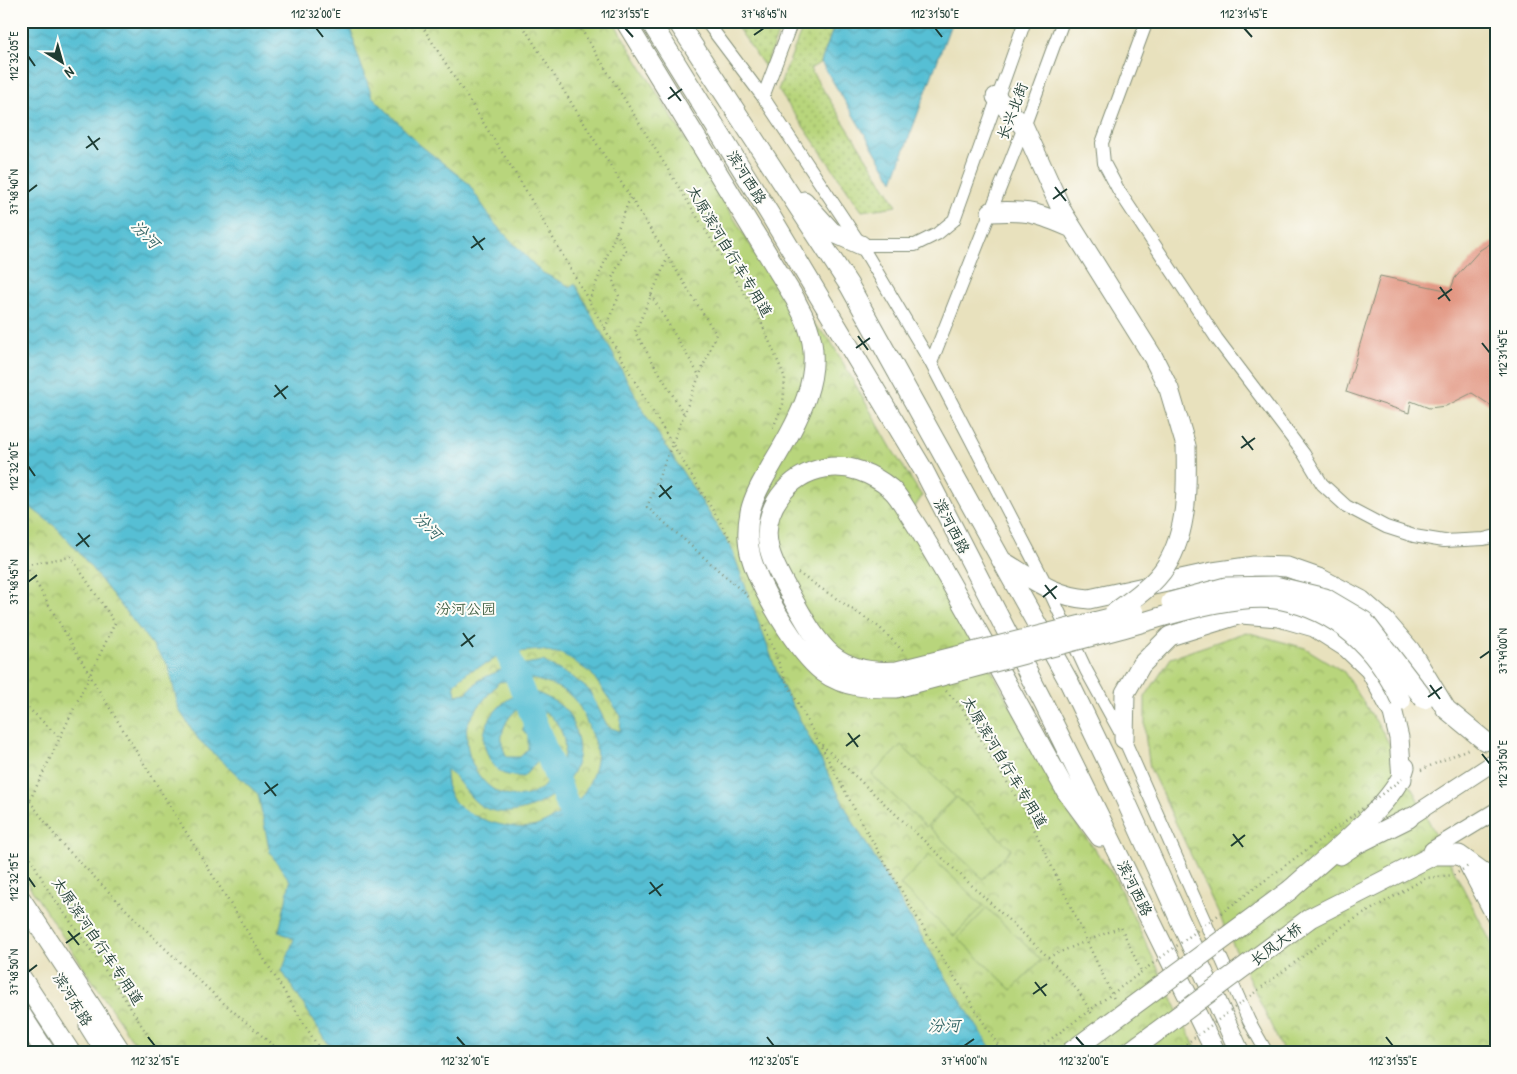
<svg xmlns="http://www.w3.org/2000/svg" width="1517" height="1074" viewBox="0 0 1517 1074" font-family="'Patrick Hand','LXGW WenKai TC',sans-serif">
<defs>
<pattern id="grass-dots" width="8" height="8" patternUnits="userSpaceOnUse" patternTransform="scale(1.25)"><rect width="8" height="8" fill="#b8d57b"/><path d="M2 2h.1M6 6h.1" fill="none" stroke="#95ae66" stroke-width="1.8" stroke-linecap="round"/></pattern>
<pattern id="park-crowns" width="20" height="18" patternUnits="userSpaceOnUse" patternTransform="scale(1.25)"><rect width="20" height="18" fill="#b8d57b"/><path d="M2 6a3 3 0 1 1 6 0M12 15a3 3 0 1 1 6 0" fill="none" stroke="#95ae66"/></pattern>
<pattern id="water-waves" width="16" height="10" patternUnits="userSpaceOnUse" patternTransform="scale(1.25)"><rect width="16" height="10" fill="#57bfd4"/><path d="M0 5q4-4 8 0t8 0" fill="none" stroke="#479cad"/></pattern>
</defs>
<rect width="100%" height="100%" fill="#fdfcf7"/>
<filter id="ink" filterUnits="userSpaceOnUse"><feTurbulence type="fractalNoise" baseFrequency=".02" numOctaves="2"/><feDisplacementMap in="SourceGraphic" scale="10" xChannelSelector="R" yChannelSelector="G"/><feConvolveMatrix kernelMatrix="1 2 1 2 8 2 1 2 1" color-interpolation-filters="sRGB"/></filter>
<filter id="wash" filterUnits="userSpaceOnUse"><feTurbulence type="fractalNoise" baseFrequency=".0096" numOctaves="4" result="noise"/><feDisplacementMap in="SourceGraphic" scale="20" xChannelSelector="R" yChannelSelector="G"/><feGaussianBlur stdDeviation="1.12" result="paint"/><feColorMatrix in="noise" values="0 0 0 0 0 0 0 0 0 0 0 0 0 0 0 0 0 1.4 0 .05"/><feComposite in="paint" operator="in"/></filter>
<g filter="url(#wash)">
<rect width="100%" height="100%" fill="#e8e1bd"/>
<path fill="url(#grass-dots)" stroke="#6c8958" d="M733,21H783L765,67Z
M805,21H836L821,62L810,69L897,206L862,211L778,90Z"/>
<path fill="url(#park-crowns)" stroke="#6c8958" d="M21,21H613L778,290L830,340L893,451L922,496L906,521L994,675L1066,810L1114,876L1198,1053H141L21,874Z
M1246,632L1305,648L1344,672L1384,734L1496,952V1053H1284L1150,768L1145,734V697L1171,658Z"/>
<path fill="#b8d57b" stroke="#6c8958" d="M901,745L955,797L926,827L872,775Z
M957,797L1011,849L983,879L929,827Z
M929,855L983,906L954,936L900,885Z
M987,908L1041,960L1012,990L958,938Z"/>
<path fill="url(#water-waves)" stroke="#3b7e84" fill-rule="evenodd" d="M21,21H345L352,30L355,47L372,96L420,145L468,183L495,224L541,272L571,287L575,284L647,417L731,547L781,683L852,820L950,984L994,1053H334L282,971L294,939L279,932L290,881L270,853L258,794L199,740L179,710L168,665L77,550L57,528L21,500ZM540,650L562,654L591,673L621,716L620,731L608,727L589,690L575,679L543,661L507,667L479,680L466,693L456,695L454,684L469,671L489,663L499,654ZM529,678C566,688 577,693 590,731C592,736 595,743 596,748C599,763 589,787 580,798C574,807 546,823 536,826C514,832 470,819 455,802C447,793 446,780 446,769C460,779 468,799 483,807C520,827 587,786 578,742C573,719 569,708 548,698C544,696 538,693 534,692C512,688 485,716 484,736C483,743 486,751 489,758C493,765 497,771 504,774C510,776 517,776 523,777L542,756L547,744L542,733L531,725L522,729L528,736V749L520,757H507C501,746 500,737 505,725C524,683 574,721 563,758C561,763 556,769 552,773C549,779 544,788 538,791C501,810 468,776 467,740C467,735 466,729 467,725C474,710 488,695 499,682Z
M836,21H952L893,181L821,62Z"/>
<g fill="none" stroke-linecap="round" stroke-linejoin="round">
<path stroke="#57bfd4" stroke-width="24" d="M496,624L580,837"/>
</g>
<g id="blocks">
<path fill="#e29682" d="M1496,240V409L1472,393L1446,406L1429,408L1411,401L1409,413L1346,392L1380,276L1450,291L1455,278L1480,250Z"/>
</g>
</g>
<g filter="url(#ink)">
<use href="#blocks" fill-opacity="0" stroke="#848f78" stroke-width="1"/>
<g fill="none" stroke-linecap="round" stroke-linejoin="round">
<defs>
<path id="minor" d="M706,21L763,97L861,245L931,363L1049,590L1086,670L1124,739L1249,1021L1267,1053
M1147,21L1102,143L1104,163L1119,191L1217,339L1304,454L1322,484L1346,506L1386,527L1414,536L1444,541L1484,539L1496,536
M763,97L792,21
M861,245H915L937,234L954,220L1025,21
M931,363L1024,127L1063,21"/>
<path id="major" d="M1409,818L1496,761
M1432,850L1496,811"/>
<path id="highway" d="M650,21L769,213L924,471L1044,704L1216,1053
M677,21L849,285L1070,684L1121,790L1240,1053
M996,97L1024,127L1063,213L1153,357L1169,389L1186,446
M804,201L832,232L861,245
M991,212C1028,210 1038,213 1072,228
M1004,562C1032,579 1055,597 1089,599L1213,572L1254,566L1287,567L1321,579L1361,600L1386,622L1410,650L1446,709L1485,741
M972,621L1066,791L1100,837
M1124,739L1125,693L1141,665L1170,636L1241,614L1279,617L1314,627L1347,648L1370,670L1393,713L1399,738L1402,779
M1340,855L1355,845L1409,818
M1469,865L1496,916
M1290,890C1319,863 1397,802 1405,767
M21,899L122,1053
M1310,918L1434,855H1459L1491,878L1496,887
M21,977L71,1053
M21,1014L46,1053
M89,1026L106,1053"/>
</defs>
<use href="#minor" stroke="#848f78" stroke-width="14"/>
<use href="#major" stroke="#848f78" stroke-width="18"/>
<use href="#highway" stroke="#848f78" stroke-width="21"/>
<path stroke="#848f78" stroke-width="2.5" stroke-dasharray="1 4" stroke-linecap="butt" d="M419,21L522,184L645,399L731,540
M520,21L716,334L647,507L751,599
M576,21L758,315L785,378L783,404L773,428
M668,257L635,332L684,414
M651,295L699,375
M589,301L630,198
M605,328L619,296L612,278L626,250L616,232
M21,557L98,689L322,1053
M21,565L71,557L115,623L30,800
M798,573L879,627L905,653
M764,625L785,679L863,825L925,931L1003,1053
M946,691L960,705L1029,818L1115,1001
M21,701L60,738
M822,745L1048,957L1079,992L1093,1016
M1421,770L1470,748
M21,789L59,841L155,939L220,1000L282,1053
M21,840L48,890L120,991L159,1053
M1490,857L1496,854
M1048,957L1121,927L1142,973
M1178,1049L1180,1053"/>
<use href="#minor" stroke="#fff" stroke-width="12"/>
<use href="#major" stroke="#fff" stroke-width="16"/>
<use href="#highway" stroke="#fff" stroke-width="19"/>
<defs>
<path id="highway-bridge" d="M625,21L795,299C799,308 805,317 808,327C825,375 798,421 774,461C765,477 754,494 750,512C747,527 747,543 751,557C760,589 797,652 823,672C845,688 870,688 896,688C970,668 1045,649 1119,629C1164,617 1236,591 1282,600C1340,612 1377,649 1401,701
M1171,602L1226,587L1275,586L1325,598L1364,621L1424,699
M1114,613C1132,600 1154,585 1166,566C1188,531 1187,486 1186,446
M972,621C952,586 933,550 911,517C905,508 899,496 891,489C872,473 848,464 825,468C788,474 760,511 769,548C774,568 786,586 795,603C805,621 816,641 832,655C851,670 874,673 897,671L1134,612
M1069,1053L1290,890
M1128,1053L1310,918"/>
</defs>
<use href="#highway-bridge" stroke="#848f78" stroke-width="21" stroke-linecap="butt"/>
<path stroke="#848f78" stroke-width="2.5" stroke-dasharray="1 4" stroke-linecap="butt" d="M1032,1053L1402,779
M1174,1053L1346,924L1426,878L1454,875L1470,865"/>
<use href="#highway-bridge" stroke="#fff" stroke-width="19"/>
</g>
</g>
<path fill="none" stroke="#1f3d34" stroke-width="2" d="M316,28L323,37M625,28L633,37M935,28L942,37M1244,28L1252,37M754,35L764,28M28,56L35,66M670,87L681,101M668,99L682,89M88,136L98,150M86,148L100,138M1055,187L1066,201M28,192L37,185M1053,199L1067,189M473,236L483,250M471,248L485,238M1440,287L1450,301M1438,299L1452,289M858,336L868,350M1482,343L1490,353M856,348L870,338M275,385L286,399M274,397L288,386M1242,436L1253,450M1241,448L1255,438M28,466L35,476M660,485L671,499M659,497L672,486M78,533L89,547M76,546L90,535M28,582L37,575M1045,585L1056,599M1043,597L1057,586M463,633L473,647M461,646L475,635M1480,658L1490,651M1430,685L1440,699M1428,697L1442,687M848,733L858,747M846,746L860,735M1482,754L1490,764M265,782L276,796M264,794L278,784M1233,834L1243,847M1231,846L1245,835M28,877L35,887M650,882L661,896M649,894L663,884M68,931L79,945M66,943L80,933M28,972L37,965M1035,982L1046,996M1033,994L1047,984M148,1037L155,1046M457,1037L465,1046M767,1037L774,1046M1076,1037L1084,1046M1386,1037L1393,1046M964,1046L974,1039"/>
<g text-anchor="middle" dominant-baseline="central" stroke-width="4" stroke-linejoin="round" paint-order="stroke">
<g font-size="15" fill="#1f3d34" stroke="#fdfcf7">
<text transform="translate(1012 111) rotate(-69)">长兴北街</text>
<text transform="translate(747 177) rotate(58)">滨河西路</text>
<text transform="translate(730 251) rotate(59)">太原滨河自行车专用道</text>
<text transform="translate(952 526) rotate(63)">滨河西路</text>
<text transform="translate(1005 762) rotate(59)">太原滨河自行车专用道</text>
<text transform="translate(1135 888) rotate(64)">滨河西路</text>
<text transform="translate(98 941) rotate(56)">太原滨河自行车专用道</text>
<text transform="translate(1276 944) rotate(-37)">长风大桥</text>
<text transform="translate(73 999) rotate(58)">滨河东路</text>
</g>
<g font-size="15" fill="#456346" stroke="#fdfcf7">
<text x="466" y="608">汾河公园</text>
</g>
<g font-size="16" font-style="italic" fill="#306464" stroke="#fdfcf7">
<text transform="translate(146 234) rotate(46)">汾河</text>
<text transform="translate(428 525) rotate(46)">汾河</text>
<text x="944" y="1025">汾河</text>
</g>
</g>
<rect width="1517" height="1074" fill="none" stroke="#fdfcf7" stroke-width="55"/>
<g transform="translate(62 62) rotate(143)" stroke="#fdfcf7" stroke-width="4" paint-order="stroke">
<path d="M0-4L9 19L0 12L-9 19Z" fill="#1f3d34"/>
<text y="-8" font-size="14" font-weight="bold" text-anchor="middle" fill="#1f3d34">N</text>
</g>
<rect x="28" y="28" width="1462" height="1018" fill="none" stroke="#1f3d34" stroke-width="2"/>
<g font-size="12" text-anchor="middle" fill="#1f3d34">
<text x="316" y="18">112°32'00"E</text>
<text x="625" y="18">112°31'55"E</text>
<text x="764" y="18">37°48'45"N</text>
<text x="935" y="18">112°31'50"E</text>
<text x="1244" y="18">112°31'45"E</text>
<text transform="translate(14 56) rotate(-90)" y="4">112°32'05"E</text>
<text transform="translate(14 192) rotate(-90)" y="4">37°48'40"N</text>
<text transform="translate(1503 353) rotate(-90)" y="4">112°31'45"E</text>
<text transform="translate(14 466) rotate(-90)" y="4">112°32'10"E</text>
<text transform="translate(14 582) rotate(-90)" y="4">37°48'45"N</text>
<text transform="translate(1503 651) rotate(-90)" y="4">37°49'00"N</text>
<text transform="translate(1503 764) rotate(-90)" y="4">112°31'50"E</text>
<text transform="translate(14 877) rotate(-90)" y="4">112°32'15"E</text>
<text transform="translate(14 972) rotate(-90)" y="4">37°48'50"N</text>
<text x="155" y="1065">112°32'15"E</text>
<text x="465" y="1065">112°32'10"E</text>
<text x="774" y="1065">112°32'05"E</text>
<text x="964" y="1065">37°49'00"N</text>
<text x="1084" y="1065">112°32'00"E</text>
<text x="1393" y="1065">112°31'55"E</text>
</g>
</svg>
